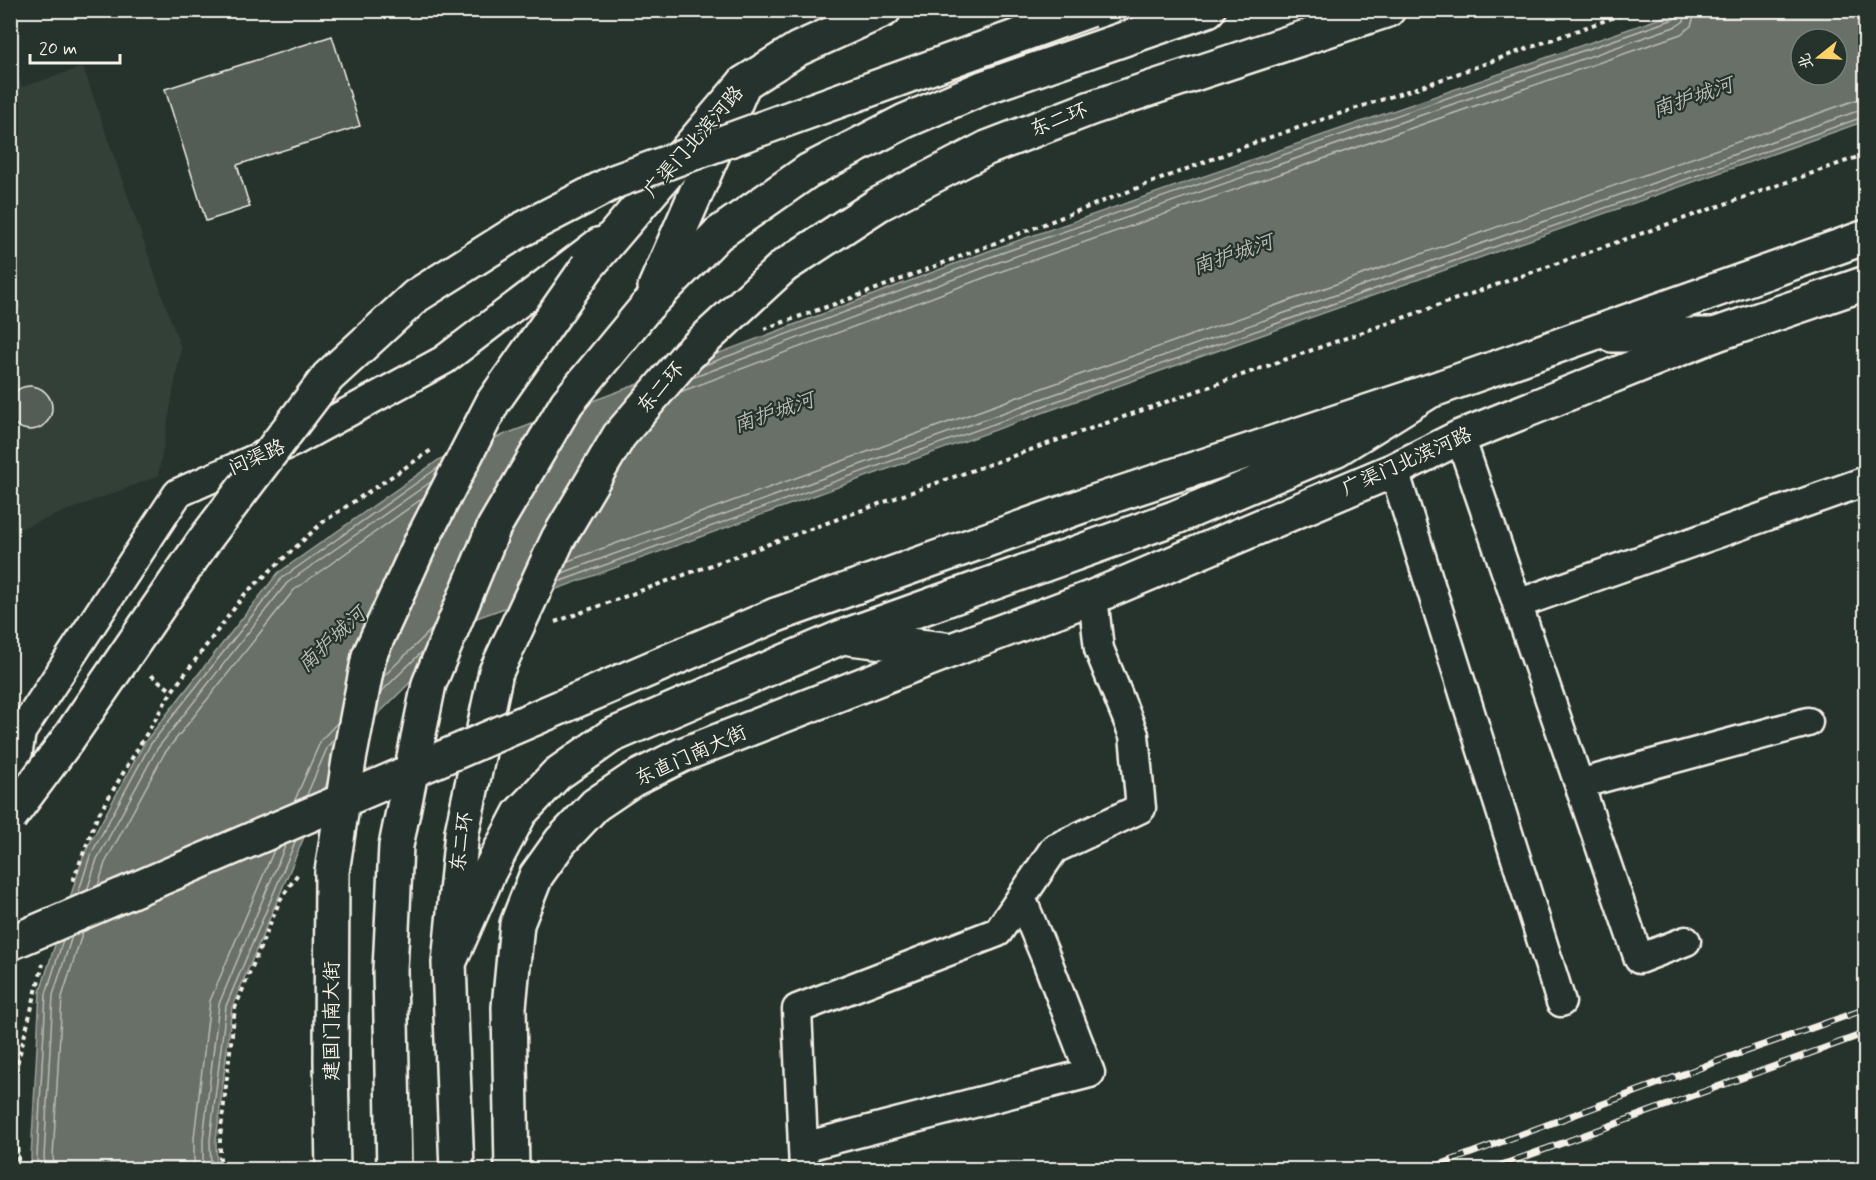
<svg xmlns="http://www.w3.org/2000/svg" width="1876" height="1180" viewBox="0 0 1876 1180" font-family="Mynerve,'LXGW WenKai TC',sans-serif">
<rect width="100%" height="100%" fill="#26332d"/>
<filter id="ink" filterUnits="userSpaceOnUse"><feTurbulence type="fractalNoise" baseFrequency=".0167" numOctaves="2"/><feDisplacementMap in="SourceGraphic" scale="12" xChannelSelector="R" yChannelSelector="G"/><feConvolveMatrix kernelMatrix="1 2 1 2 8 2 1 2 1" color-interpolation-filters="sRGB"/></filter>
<g filter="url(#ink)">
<path fill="#333f39" d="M15,66L22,87L83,67L181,349L158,476L11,532V68Z"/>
<path fill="#676f68" stroke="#9fa39b" stroke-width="1.5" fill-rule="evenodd" d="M1681,11H1865V121L1056,408L474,619L340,752L232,1007L216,1141L217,1169L33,1170L31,1158L40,992L84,854L145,742L278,573L440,459L994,249ZM1801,39H1837V75H1801Z"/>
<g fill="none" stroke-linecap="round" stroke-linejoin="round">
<path stroke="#bcbdb5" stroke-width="1.5" d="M702,366L996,255L1674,19L1678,16L1679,10
M692,378L999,262L1677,26L1684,21L1687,10
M680,392L1002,271L1681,34L1691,26L1696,10
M568,561L1048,386L1856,100L1866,99
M562,573L1052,395L1866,108
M558,582L1054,402L1866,116
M383,677L432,629
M380,693L424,650
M306,797L328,746L335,738
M294,802L321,740L338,722
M98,886L105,863L164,754L294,590L423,498
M87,891L97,859L157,749L287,583L432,481
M78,894L90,856L150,745L282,578L439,467
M38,1170L37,1157L46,994L63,940
M46,1170L44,1157L53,995L72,936
M55,1170L53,1157L62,997L83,931
M194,1170V1138L210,1001L274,850
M203,1170V1139L219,1004L286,844
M211,1170L210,1140L226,1006L296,840"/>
</g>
<path fill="#525c55" stroke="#f4f1e8" stroke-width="1.5" d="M332,36L360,126L237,165L250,207L206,221L165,89Z
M10,292L18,305L15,320L10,325Z
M8 408a22 22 0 1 1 44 0a22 22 0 1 1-44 0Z"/>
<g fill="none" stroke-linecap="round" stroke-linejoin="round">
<defs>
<path id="minor" d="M1460,437L1639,959L1686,941
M1394,470L1561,1002
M1517,604L1866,481
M1579,784L1808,722
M10,800L21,732L178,493L293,442L444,360L599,242
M803,1147L1090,1073L1046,958L1021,898
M804,1170L797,1009L998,932L1054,849L1141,808L1134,735L1099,649L1093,597"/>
<path id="tertiary" d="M588,266L744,83L798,49L884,10
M332,872L331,1061L333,1170
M512,1170L509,1007L517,924L536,876L561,841L595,805L632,780L682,755L952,650L1093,597L1394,470L1460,437L1714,335L1866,283"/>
<path id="trunk" d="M784,266L879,204L987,148L1091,108L1388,10
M655,287L744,83
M647,306L718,234L808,171L905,121L985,87L1208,10
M1612,335H1714
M776,615L1082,506L1430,391L1866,237
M850,638L952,650
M449,963L489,872L520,813L557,774L611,736L842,637L1174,518L1337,449L1430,391
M457,1170L449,963L462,832L496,672"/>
</defs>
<use href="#minor" stroke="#f4f1e8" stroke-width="33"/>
<use href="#tertiary" stroke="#f4f1e8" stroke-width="38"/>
<use href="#trunk" stroke="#f4f1e8" stroke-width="38"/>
<path stroke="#f4f1e8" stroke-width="4" stroke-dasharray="4.5 4.5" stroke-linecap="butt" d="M764,329L863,294L1259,141L1437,81L1634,10
M555,622L931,485L1866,154
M151,675L172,691
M73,881L97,817L172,691L245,594L323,522L433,449
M19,1170L12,1084L43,964
M220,1170V1138L235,1008L280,900L299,872"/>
<use href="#minor" stroke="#26332d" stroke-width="28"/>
<use href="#tertiary" stroke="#26332d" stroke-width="33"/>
<use href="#trunk" stroke="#26332d" stroke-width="33"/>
<defs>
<path id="rail" d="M1426,1170L1729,1057L1866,1009
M1488,1170L1866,1033"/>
</defs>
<use href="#rail" stroke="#f4f1e8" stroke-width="7"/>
<use href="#rail" stroke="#26332d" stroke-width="4.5" stroke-dasharray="14" stroke-linecap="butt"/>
<defs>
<path id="tertiary-bridge" d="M332,872L349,760L369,656L422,540L493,402L588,266"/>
<path id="trunk-bridge" d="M496,672L558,539L619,436L688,355L784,266
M10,817L68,739L203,542L328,377L416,296L519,231L616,181L1090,10
M10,943L776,615
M394,1170L390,970L396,846L429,684L494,527L567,403L647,306"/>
</defs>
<use href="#tertiary-bridge" stroke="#f4f1e8" stroke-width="38" stroke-linecap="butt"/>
<use href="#trunk-bridge" stroke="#f4f1e8" stroke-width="38" stroke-linecap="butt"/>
<use href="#tertiary-bridge" stroke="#26332d" stroke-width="33"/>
<use href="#trunk-bridge" stroke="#26332d" stroke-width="33"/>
</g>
</g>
<g text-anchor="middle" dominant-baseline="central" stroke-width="4.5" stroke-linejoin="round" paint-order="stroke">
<g font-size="20" fill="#f4f1e8" stroke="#26332d">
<text transform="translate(1059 120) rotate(-21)">东二环</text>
<text transform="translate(694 142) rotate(-49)">广渠门北滨河路</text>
<text transform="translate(661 388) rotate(-49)">东二环</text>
<text transform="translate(257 458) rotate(-24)">问渠路</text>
<text transform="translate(1407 462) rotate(-24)">广渠门北滨河路</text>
<text transform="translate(691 756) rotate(-24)">东直门南大街</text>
<text transform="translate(462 842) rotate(-82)">东二环</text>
<text transform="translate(332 1021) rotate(-90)">建国门南大街</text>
</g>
<g font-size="21" font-style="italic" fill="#bcbdb5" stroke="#26332d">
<text transform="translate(1693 98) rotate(-19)">南护城河</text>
<text transform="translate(1233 255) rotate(-19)">南护城河</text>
<text transform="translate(774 413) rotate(-19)">南护城河</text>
<text transform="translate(332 640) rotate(-43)">南护城河</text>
</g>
</g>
<rect width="1876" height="1180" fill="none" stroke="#26332d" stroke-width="36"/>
<rect x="18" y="18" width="1840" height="1144" fill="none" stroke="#f4f1e8" stroke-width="2" filter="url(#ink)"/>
<g transform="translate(1819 57) rotate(252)"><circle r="28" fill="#26332d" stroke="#787f78" stroke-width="1.5"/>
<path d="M0-4.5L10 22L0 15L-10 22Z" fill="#ffd166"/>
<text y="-9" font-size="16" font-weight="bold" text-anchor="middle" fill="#f4f1e8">北</text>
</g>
<path d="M30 54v9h90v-9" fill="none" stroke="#f4f1e8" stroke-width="3"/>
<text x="39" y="54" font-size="18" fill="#f4f1e8" stroke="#26332d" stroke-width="4.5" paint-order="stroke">20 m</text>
</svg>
